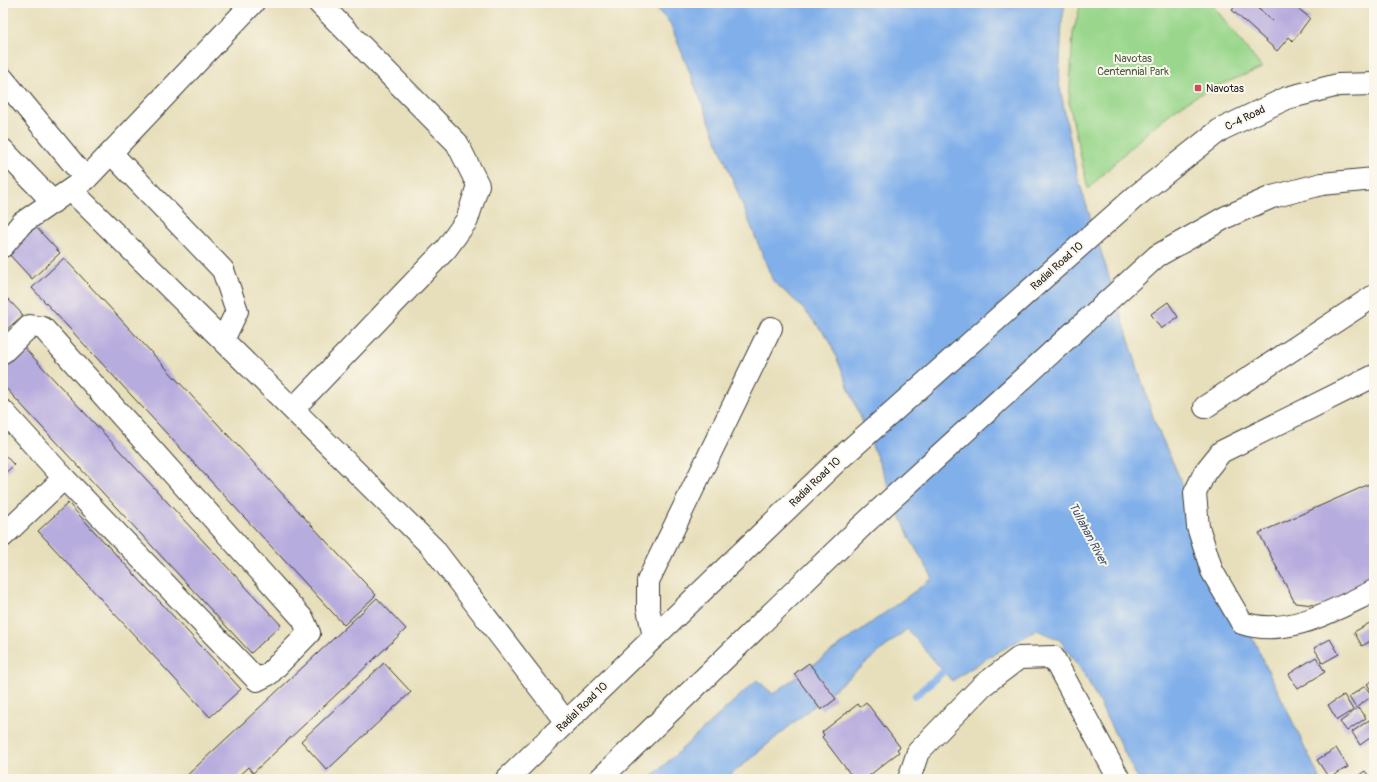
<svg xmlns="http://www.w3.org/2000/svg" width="1377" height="782" viewBox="0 0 1377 782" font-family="Pangolin,sans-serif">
<rect width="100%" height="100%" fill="#fbf7ec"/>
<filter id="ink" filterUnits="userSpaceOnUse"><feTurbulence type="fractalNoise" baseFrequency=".025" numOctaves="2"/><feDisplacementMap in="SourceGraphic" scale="8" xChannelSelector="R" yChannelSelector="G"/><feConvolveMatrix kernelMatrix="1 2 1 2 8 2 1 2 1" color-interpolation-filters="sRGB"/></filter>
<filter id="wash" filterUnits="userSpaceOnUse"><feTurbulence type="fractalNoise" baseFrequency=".012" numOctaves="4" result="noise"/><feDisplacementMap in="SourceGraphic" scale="16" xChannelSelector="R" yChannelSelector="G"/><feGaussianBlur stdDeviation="0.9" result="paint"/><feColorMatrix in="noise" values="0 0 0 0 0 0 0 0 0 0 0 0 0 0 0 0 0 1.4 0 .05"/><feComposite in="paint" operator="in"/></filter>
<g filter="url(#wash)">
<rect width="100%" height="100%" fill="#e7dfbb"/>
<path fill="#9ad78c" stroke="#5b7a54" d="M1081,3H1211L1262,68C1233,80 1202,90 1176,109C1144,132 1117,161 1088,189L1069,103L1073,33Z"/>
<path fill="#80afea" stroke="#4e6683" d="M651,3H1065L1062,22L1059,83L1077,175L1155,423L1244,620L1320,779H1138L1086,677L1060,640L1037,630L984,660L952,681L907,629L728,777L729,779H649L757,680L773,694L933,578L910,539L829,339L799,304L773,281L670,23Z"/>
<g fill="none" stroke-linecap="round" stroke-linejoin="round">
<path stroke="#80afea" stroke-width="7" d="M915,696L951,665"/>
</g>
<g id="blocks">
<path fill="#b7acde" d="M1238,3H1252L1272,21L1253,3H1297L1295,6L1310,18L1293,41L1289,37L1277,51L1232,10Z
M33,224L60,253L32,279L5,250Z
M64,258L376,595L344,625L32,288Z
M8,299L23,315L3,333V304Z
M1168,302L1178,317L1161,329L1151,314Z
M21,344L281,625L251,653L3,385V362Z
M3,453L14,465L3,475Z
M1374,482V583L1324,606L1295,603L1259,533Z
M68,503L241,689L210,717L38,531Z
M377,598L406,629L253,773L248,767L235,779H183Z
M1373,621L1374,639L1362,646L1354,632Z
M1330,639L1339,654L1323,663L1314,648Z
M1316,657L1325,672L1298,689L1289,674Z
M384,663L411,692L327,770L301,741Z
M809,663L836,699L821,710L794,674Z
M1374,680V695L1367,684Z
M1365,686L1372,696L1356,708L1349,697Z
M1344,695L1353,710L1337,720L1328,705Z
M866,702L900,747L897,749L899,752L865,779H854L822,737L824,735L822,732L858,704L860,707Z
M1358,708L1366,718L1347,731L1340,722Z
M1369,720L1374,727V735L1360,745L1352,732Z
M1336,748L1348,767L1329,778L1317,760Z
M1365,771L1371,779H1353Z"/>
</g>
</g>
<g filter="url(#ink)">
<use href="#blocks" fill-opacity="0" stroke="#3a3934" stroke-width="1"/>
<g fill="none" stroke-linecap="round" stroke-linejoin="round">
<defs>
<path id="minor" d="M3,79L86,179
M3,150L53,202
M111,153L223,270L237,311L223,340
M71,190L433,548L566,722
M3,246L22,223L86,179L253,3
M3,352L30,326L43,328L303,619L309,633L269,674L257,680L64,478L3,411
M1374,376L1221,452L1205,472L1195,493L1198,527L1212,571L1242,623C1287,638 1334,610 1374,591
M1205,407L1374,296
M293,409L446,249L467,220L478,185L457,143L319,3
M3,536L64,478
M654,637L648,608V581L771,328
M909,779L918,752L982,686L1019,658L1053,657L1119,779"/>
<path id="highway" d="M507,779L837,461L1135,197L1220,130L1287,98L1338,85L1374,84
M600,779L863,525L1157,256L1226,217L1272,197L1322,184L1374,179"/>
</defs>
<use href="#minor" stroke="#3a3934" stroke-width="24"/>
<use href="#highway" stroke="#3a3934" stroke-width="24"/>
<use href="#minor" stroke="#fff" stroke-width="22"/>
<use href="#highway" stroke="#fff" stroke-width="22"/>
</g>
</g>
<rect fill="#d1495b" stroke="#fbf7ec" stroke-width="1.5" x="1194" y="84" width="8" height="8" rx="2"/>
<g text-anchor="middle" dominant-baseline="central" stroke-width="4" stroke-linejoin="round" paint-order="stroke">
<g font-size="11" fill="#485d43" stroke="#fbf7ec">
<text x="1133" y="58">Navotas<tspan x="1133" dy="13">Centennial Park</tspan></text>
</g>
<g font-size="11" fill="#1c1c1c" stroke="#fbf7ec" text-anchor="start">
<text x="1206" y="88">Navotas</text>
</g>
<g font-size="11" fill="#1c1c1c" stroke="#fbf7ec">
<text transform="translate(1245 118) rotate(-26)">C-4 Road</text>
<text transform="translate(1057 266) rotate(-42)">Radial Road 10</text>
<text transform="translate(815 482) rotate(-44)">Radial Road 10</text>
<text transform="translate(582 707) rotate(-44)">Radial Road 10</text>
</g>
<g font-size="12" font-style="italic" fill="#44576e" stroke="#fbf7ec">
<text transform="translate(1088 534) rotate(62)">Tullahan River</text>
</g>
</g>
<rect width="1377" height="782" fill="none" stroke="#fbf7ec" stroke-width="16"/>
</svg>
